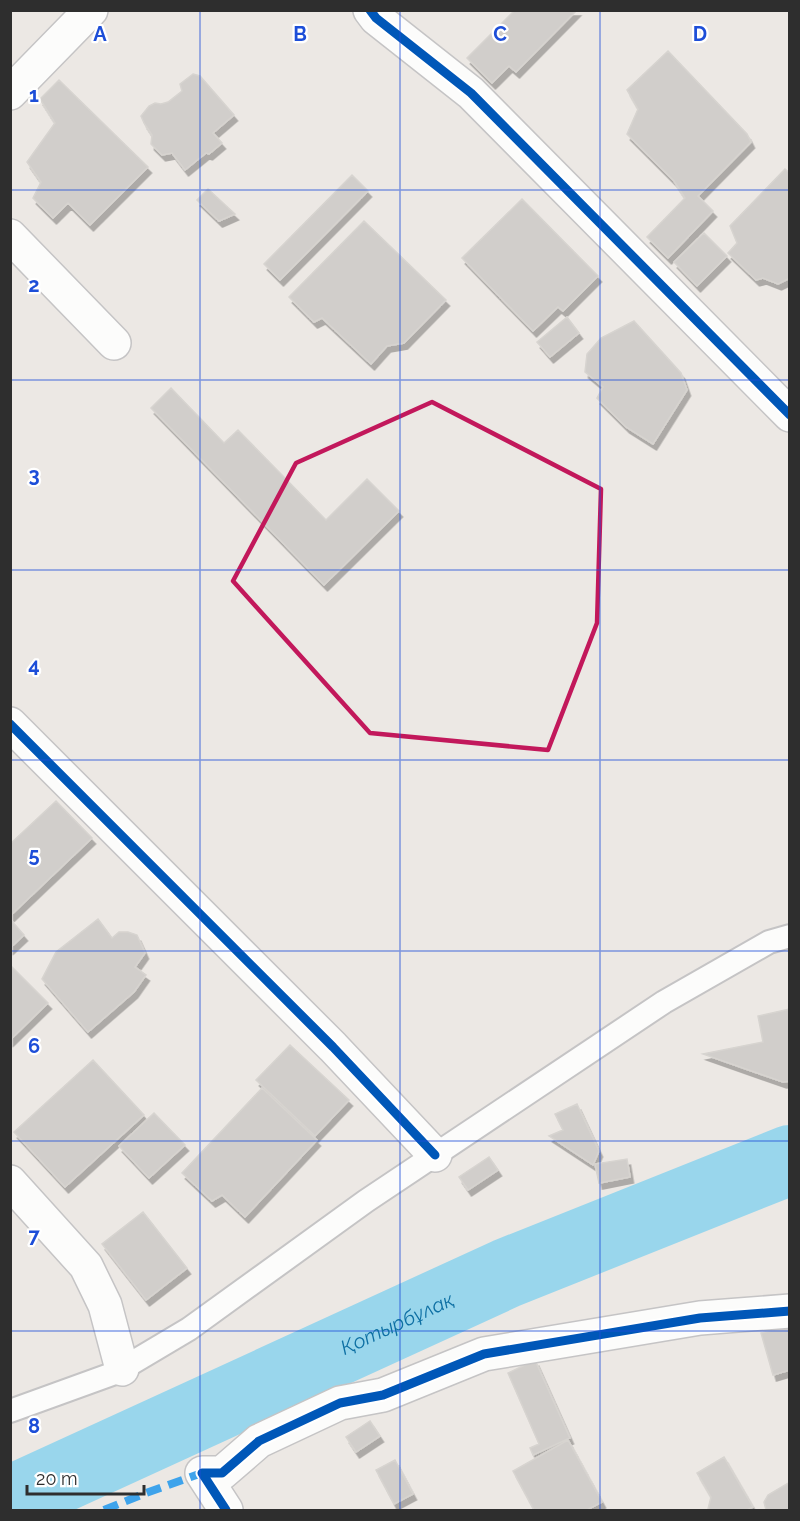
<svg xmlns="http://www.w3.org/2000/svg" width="800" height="1521" viewBox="0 0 800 1521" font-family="Raleway,sans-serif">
<defs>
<filter id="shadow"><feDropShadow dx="3.5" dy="6" stdDeviation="0" flood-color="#0004"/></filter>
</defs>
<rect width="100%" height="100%" fill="#ece8e4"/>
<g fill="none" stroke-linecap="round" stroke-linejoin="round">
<path stroke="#99d6ec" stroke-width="70" id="s1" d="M10,1501L507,1273L790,1160"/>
</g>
<path fill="#d1cecb" stroke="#d7d4d0" stroke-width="1.5" filter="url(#shadow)" d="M515,10H577L516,72L509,66L492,83L467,58Z
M668,51L747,134L751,142L698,196L713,211L668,258L647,237L685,198L674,181L627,134L638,109L627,90Z
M193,74L200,76L234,115L213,133L222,143L209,154L206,153L185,170L172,153L162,155L151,144L152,135L144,123L141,116L149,106L155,103L161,104L168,102L182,91L180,84Z
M59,80L148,167L90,225L68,203L53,218L33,198L41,182L27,162L55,123L40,99Z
M785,169L790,173V278L778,284L763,278L756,280L728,253L737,243L730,226Z
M352,175L368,191L280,280L264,264Z
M208,189L235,214L219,221L197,200Z
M522,199L598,276L563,311L558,307L533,331L462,258Z
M364,221L446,300L404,343L387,346L371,364L322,318L314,322L289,297Z
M704,233L727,256L697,286L674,262Z
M567,317L579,333L550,357L537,342Z
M634,321L681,373L687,390L653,444L626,427L597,398L603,387L585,372L587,354L601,338Z
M171,388L224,443L238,430L326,520L367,479L399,511L324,585L151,408Z
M56,801L92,838L10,916V844Z
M10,919L24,935L10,948Z
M98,919L112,938L119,932H128L137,935L145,953L135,967L146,975L134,992L88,1032L42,979L56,952Z
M10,965L48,1003L10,1040Z
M790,1009V1081L783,1082L703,1054L763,1042L758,1016Z
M290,1045L349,1100L315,1136L256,1080Z
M93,1060L144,1115L65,1187L14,1132Z
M262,1088L317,1140L245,1217L222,1195L212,1201L182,1173Z
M577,1104L599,1151L593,1165L549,1136L563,1130L555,1114Z
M154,1113L185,1145L149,1178L119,1146Z
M489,1157L498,1170L468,1190L459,1177Z
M627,1159L630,1177L599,1183L595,1164Z
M143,1212L187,1268L146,1300L102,1244Z
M790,1325V1370L773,1375L761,1333Z
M535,1360L570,1438L533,1455L530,1448L539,1444L508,1373Z
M370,1421L380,1436L356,1452L346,1437Z
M568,1440L602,1502L587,1510H534L513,1471Z
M724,1457L753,1507L747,1510H709L708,1509L711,1497L697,1473Z
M395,1460L413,1494L394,1504L376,1470Z
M790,1482V1510H766L764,1502L768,1495Z"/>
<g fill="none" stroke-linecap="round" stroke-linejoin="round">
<defs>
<path id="lane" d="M10,1411L115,1373L189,1329L366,1201L664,1002L769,942L790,936"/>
<path id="street" d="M370,10L376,18L471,93L790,415
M10,93L91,10
M10,236L114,343
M10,724L333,1047L435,1155
M10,1182L86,1266L105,1305L122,1369
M226,1510L202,1473H222L259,1441L340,1403L383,1395L484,1354L700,1318L790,1311"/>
</defs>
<use href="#lane" stroke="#c5c4c5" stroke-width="26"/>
<use href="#street" stroke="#c5c4c5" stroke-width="36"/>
<use href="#lane" stroke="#fcfcfb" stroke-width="22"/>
<use href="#street" stroke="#fcfcfb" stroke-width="33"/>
<path stroke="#3ea3eb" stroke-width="8" stroke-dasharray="15 8" stroke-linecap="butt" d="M104,1510L146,1493L202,1473"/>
<defs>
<path id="cycleway" d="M370,10L376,18L471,93L790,415
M10,724L333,1047L435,1155
M226,1510L202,1473H222L259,1441L340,1403L383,1395L484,1354L700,1318L790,1311"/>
</defs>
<use href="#cycleway" stroke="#fff" stroke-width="13"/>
<use href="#cycleway" stroke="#0057b8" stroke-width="9"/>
</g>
<path fill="none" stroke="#c2185b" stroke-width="4.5" stroke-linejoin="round" d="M432,402L601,489L597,623L548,750L370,733L233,581L296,463Z"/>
<path fill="none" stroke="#1d4ed8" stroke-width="1.5" stroke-opacity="0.55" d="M200,10V1510M400,10V1510M600,10V1510M10,190H790M10,380H790M10,570H790M10,760H790M10,951H790M10,1141H790M10,1331H790"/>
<g text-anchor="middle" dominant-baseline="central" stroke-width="4.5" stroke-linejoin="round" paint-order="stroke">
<g font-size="20" font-style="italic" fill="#0d6fa3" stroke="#fff">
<text stroke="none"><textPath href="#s1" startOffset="426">Қотырбұлақ</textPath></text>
</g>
</g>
<g font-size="20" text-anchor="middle" font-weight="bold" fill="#1d4ed8" stroke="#fff" stroke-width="4.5" stroke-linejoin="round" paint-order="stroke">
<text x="100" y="41">A</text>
<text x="300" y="41">B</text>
<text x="500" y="41">C</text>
<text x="700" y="41">D</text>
<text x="34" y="102">1</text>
<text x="34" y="292">2</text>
<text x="34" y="482">3</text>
<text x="34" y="672">4</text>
<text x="34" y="862">5</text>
<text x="34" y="1053">6</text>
<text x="34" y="1243">7</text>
<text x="34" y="1433">8</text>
</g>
<rect width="800" height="1521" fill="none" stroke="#2e2e2e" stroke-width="24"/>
<path d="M27 1485v9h117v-9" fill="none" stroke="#2e2e2e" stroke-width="3"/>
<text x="36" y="1485" font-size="18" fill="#2e2e2e" stroke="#ffffff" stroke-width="4.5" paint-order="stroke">20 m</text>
</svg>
